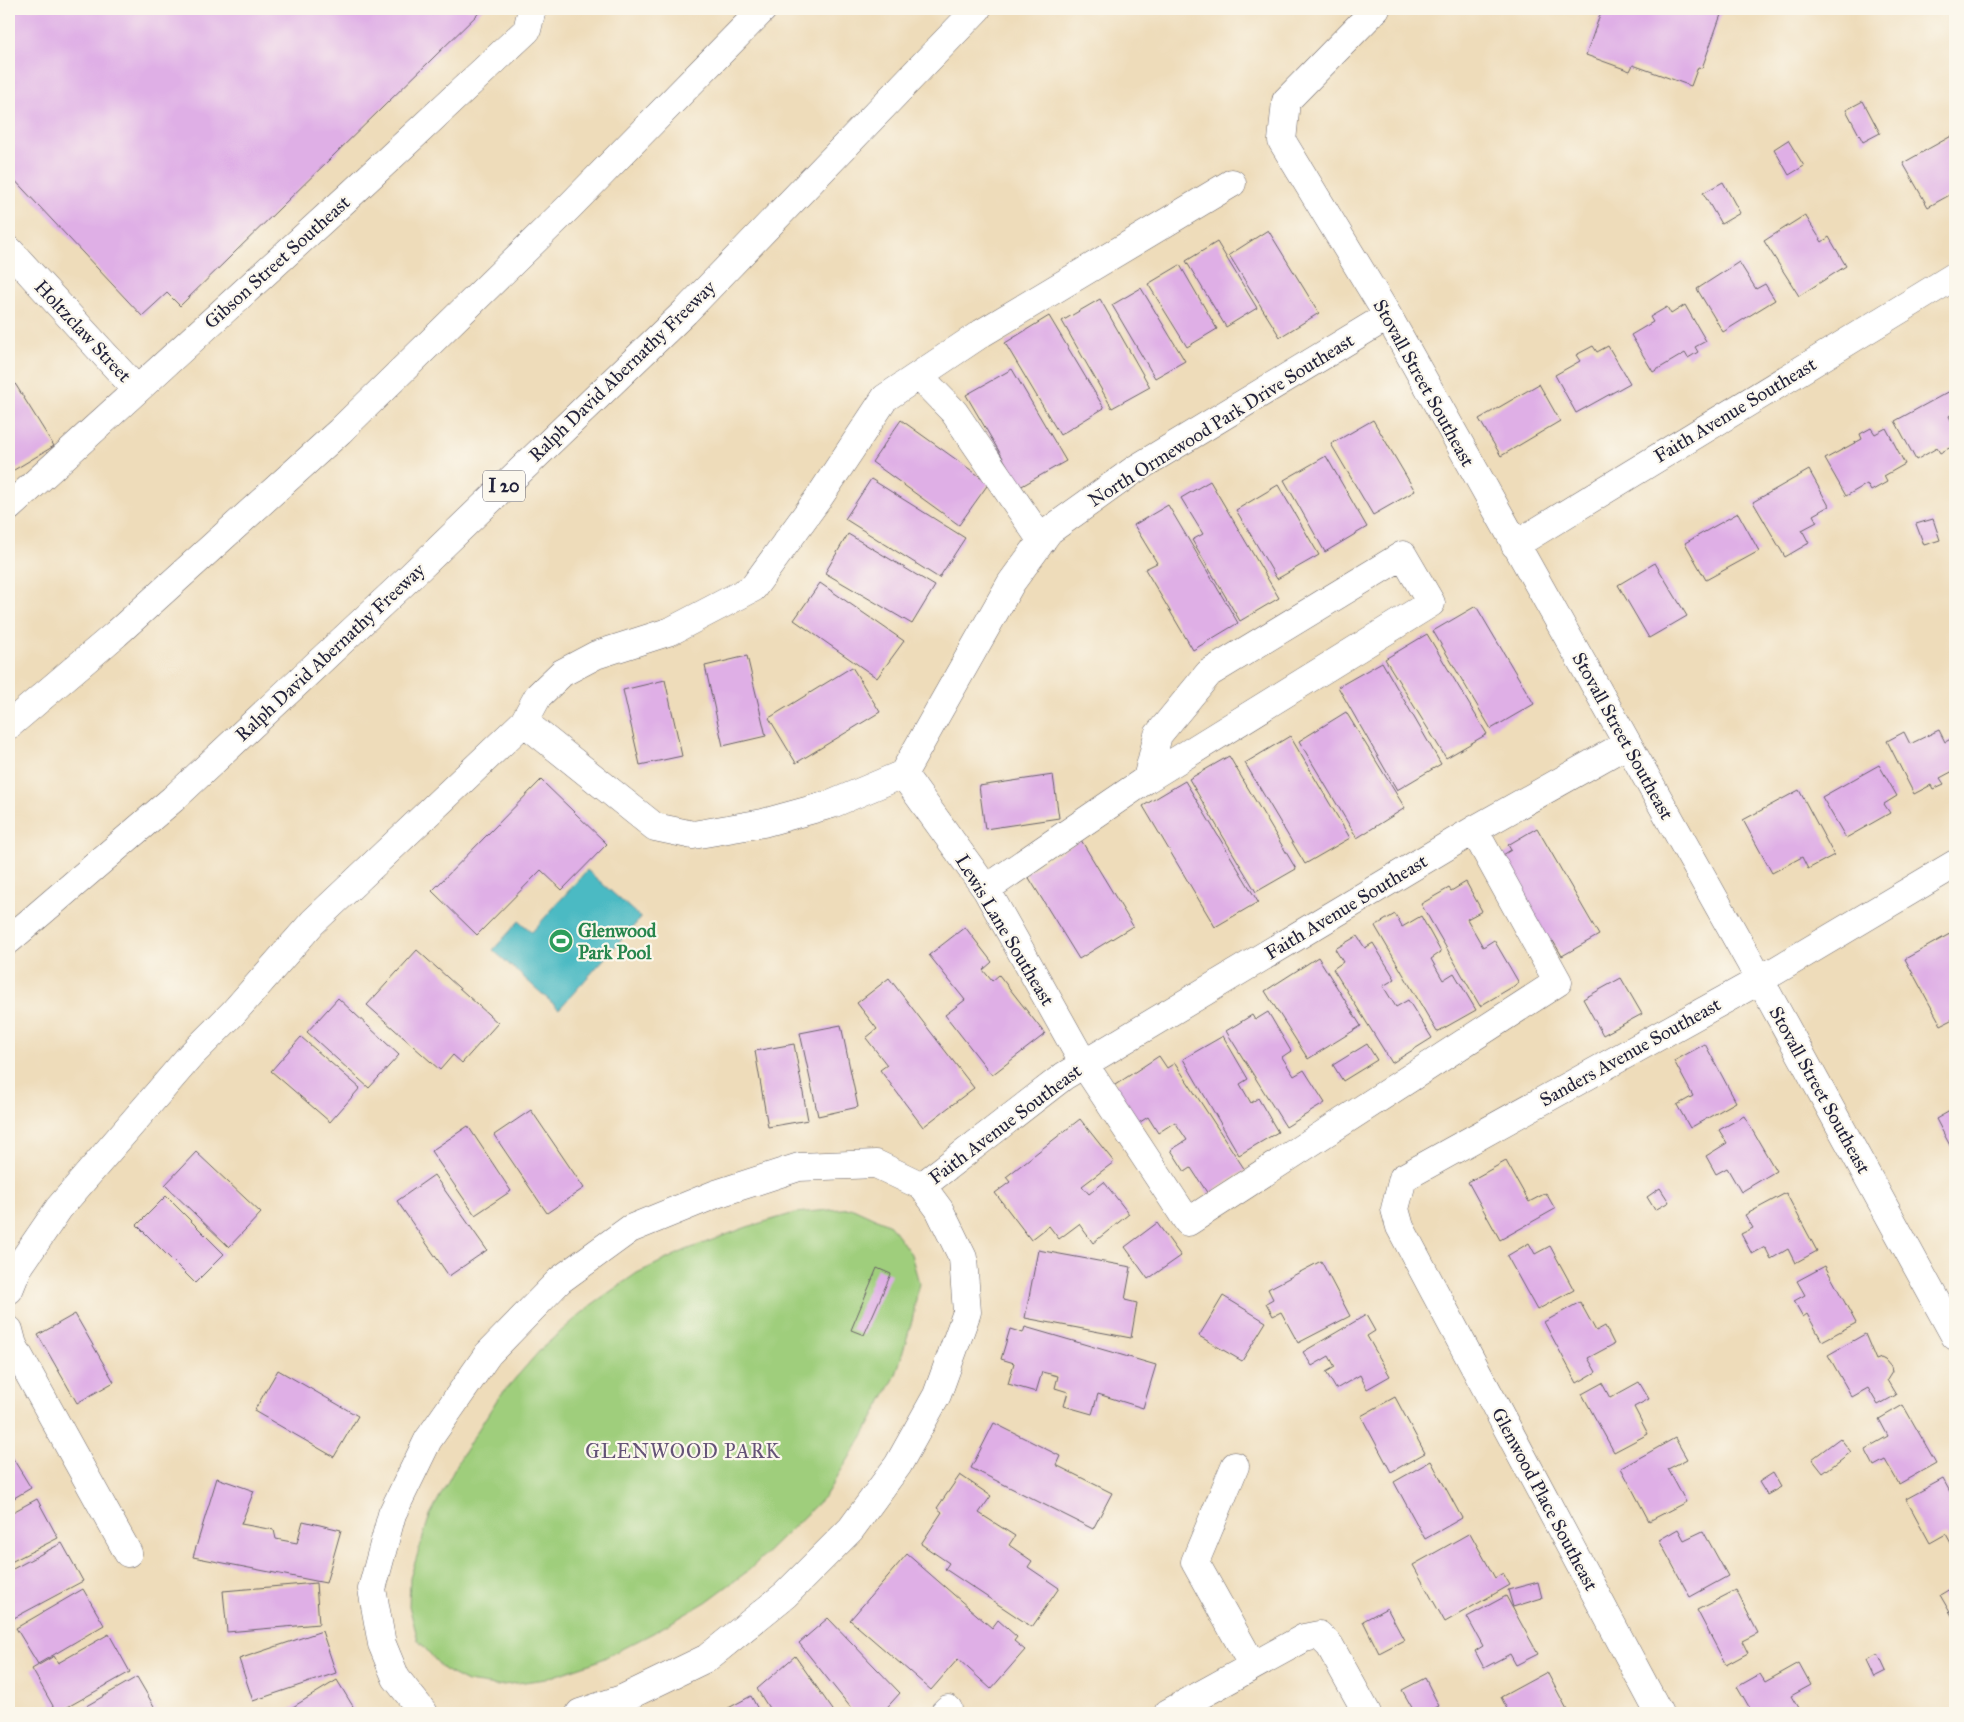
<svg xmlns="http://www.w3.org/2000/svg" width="1964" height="1722" viewBox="0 0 1964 1722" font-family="'IM FELL Great Primer',serif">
<rect width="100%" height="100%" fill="#fbf7ec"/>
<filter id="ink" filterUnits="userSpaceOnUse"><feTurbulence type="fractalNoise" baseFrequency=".02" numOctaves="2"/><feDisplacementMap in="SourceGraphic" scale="10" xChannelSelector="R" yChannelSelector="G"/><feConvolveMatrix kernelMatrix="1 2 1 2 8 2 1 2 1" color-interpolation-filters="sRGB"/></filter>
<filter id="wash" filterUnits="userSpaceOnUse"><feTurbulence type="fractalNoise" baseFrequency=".0096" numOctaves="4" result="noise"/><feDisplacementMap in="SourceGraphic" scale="20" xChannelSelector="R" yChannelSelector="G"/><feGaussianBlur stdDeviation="1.12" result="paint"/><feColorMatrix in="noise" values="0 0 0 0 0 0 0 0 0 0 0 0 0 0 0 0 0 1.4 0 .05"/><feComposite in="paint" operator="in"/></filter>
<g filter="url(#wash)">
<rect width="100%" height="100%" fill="#eedcba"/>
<path fill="#9fce7c" stroke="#60785c" d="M853,1208L890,1225L911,1254L919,1283L912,1321L896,1375L865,1433L825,1496L748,1571L706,1602L653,1633L598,1661L545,1679L496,1686L467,1682L444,1670L418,1640L409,1606L410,1578L430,1515L461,1457L498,1398L542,1348L591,1305L637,1273L686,1250L747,1227L795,1213Z"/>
<path fill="#4cbac3" stroke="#376e7f" d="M587,870L641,918L559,1009L493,950L519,921L532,932Z"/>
<g id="blocks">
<path fill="#dfafe6" d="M9,9H483L180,306L167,293L142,316L9,174Z
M1602,9H1723L1702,68L1698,67L1691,86L1633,65L1630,71L1586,55Z
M1863,101L1880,133L1863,142L1846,110Z
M1955,134V192L1928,207L1903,163Z
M1788,140L1804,166L1789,175L1774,149Z
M1723,182L1740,213L1721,224L1703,193Z
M1805,215L1822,242L1829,237L1846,266L1799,296L1764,241Z
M1268,230L1319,313L1280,337L1229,255Z
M1217,242L1257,308L1226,327L1186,261Z
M1739,262L1756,289L1765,284L1775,300L1723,332L1697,289Z
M1180,265L1217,329L1187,347L1148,284Z
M1141,288L1185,361L1155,378L1112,305Z
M1100,299L1150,387L1112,408L1062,321Z
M1685,305L1706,341L1695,347L1698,352L1688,358L1685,353L1653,372L1631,335L1653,322L1650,317L1667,307L1671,314Z
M1049,316L1104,408L1060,435L1005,343Z
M1593,346L1597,352L1608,346L1630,383L1576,413L1555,375L1580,361L1576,355Z
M1012,369L1066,461L1020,487L966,395Z
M9,374L54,446L9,473Z
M1539,384L1560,421L1501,456L1479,419Z
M1952,390L1955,396V412L1949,416L1955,428V445L1940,453L1937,448L1916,460L1895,421Z
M901,420L989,483L959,525L872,462Z
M1373,420L1415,491L1373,515L1331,444Z
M1871,428L1875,434L1886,428L1905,464L1884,476L1887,482L1871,491L1867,484L1846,496L1825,459L1862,439L1860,434Z
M1326,456L1367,527L1325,552L1284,480Z
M1809,470L1829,506L1813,515L1817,522L1802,530L1809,543L1785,557L1753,502Z
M871,479L965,538L939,578L845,519Z
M1210,481L1279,598L1240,621L1192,540L1203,534L1181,498Z
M1278,485L1319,555L1277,579L1236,510Z
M1168,505L1238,623L1193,650L1145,569L1157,563L1134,525Z
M1738,513L1759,551L1706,580L1685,543Z
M1933,519L1940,540L1924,545L1916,524Z
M848,534L935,586L912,624L825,573Z
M1655,563L1687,616L1649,638L1618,585Z
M820,583L904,641L877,678L794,620Z
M1476,606L1534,704L1491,729L1433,631Z
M1427,634L1487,734L1446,758L1385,659Z
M747,656L766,736L723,746L705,666Z
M1382,662L1441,764L1397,790L1338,687Z
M852,667L880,712L796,763L769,718Z
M665,680L682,756L640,765L623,690Z
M1346,712L1405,808L1357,838L1299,741Z
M1939,730L1945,742L1955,737V770L1940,778L1944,784L1933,789L1931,785L1914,794L1887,741L1904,732L1910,744Z
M1290,736L1350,838L1305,864L1245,763Z
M1229,756L1296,869L1256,892L1189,779Z
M1879,765L1897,796L1884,804L1890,813L1846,838L1822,797Z
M1053,775L1059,818L985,829L979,786Z
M541,780L607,844L562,890L541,870L477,935L432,891Z
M1185,781L1258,902L1215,927L1143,806Z
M1799,790L1834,855L1808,869L1802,857L1772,873L1743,820Z
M1537,828L1599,935L1562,956L1553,941L1545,945L1498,858L1511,850L1508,845Z
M1081,840L1133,926L1079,959L1026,873Z
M1466,882L1482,911L1467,919L1483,947L1494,940L1519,983L1480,1006L1421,904L1449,888L1451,891Z
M1395,914L1402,927L1421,916L1441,952L1431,959L1443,980L1454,973L1476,1010L1437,1032L1375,926Z
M965,927L992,962L983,970L992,981L999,975L1045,1034L992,1075L945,1015L965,1000L929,955Z
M1955,931V1018L1941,1025L1905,959Z
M1357,936L1365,948L1373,943L1395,979L1383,986L1396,1007L1408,1000L1432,1038L1392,1063L1333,969L1343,962L1335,949Z
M417,950L498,1023L462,1063L453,1055L440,1070L367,1005Z
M1318,957L1361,1026L1308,1059L1265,991Z
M889,978L974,1088L923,1127L880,1070L887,1065L866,1038L877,1029L857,1003Z
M1621,978L1642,1014L1603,1035L1583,999Z
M338,998L399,1055L369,1088L307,1032Z
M1268,1012L1291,1051L1282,1057L1294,1076L1304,1070L1325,1103L1286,1127L1226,1031L1252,1015L1255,1020Z
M841,1025L858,1107L818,1116L800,1033Z
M1223,1036L1248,1079L1240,1084L1251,1103L1258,1098L1278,1132L1239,1155L1183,1059Z
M301,1037L360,1088L330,1122L271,1071Z
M794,1044L808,1120L768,1127L755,1051Z
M1367,1044L1377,1060L1343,1081L1333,1065Z
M1705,1044L1736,1102L1690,1128L1677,1105L1693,1096L1674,1061Z
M1159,1056L1167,1068L1175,1063L1245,1170L1208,1194L1191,1168L1185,1172L1171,1150L1187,1140L1175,1122L1158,1133L1148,1117L1137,1124L1112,1087Z
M1955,1108V1155L1936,1119Z
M531,1110L584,1188L547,1213L494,1135Z
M1744,1116L1776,1171L1741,1192L1727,1168L1716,1174L1706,1156L1727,1143L1719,1130Z
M1080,1119L1114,1162L1082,1186L1089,1194L1104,1182L1129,1214L1093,1243L1079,1224L1059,1239L1049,1226L1031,1240L995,1193L1010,1182L1006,1177Z
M468,1126L511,1191L475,1215L431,1151Z
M196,1152L261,1213L229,1247L165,1185Z
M1506,1161L1529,1202L1546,1193L1555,1209L1500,1240L1468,1182Z
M434,1175L487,1250L449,1276L397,1201Z
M1660,1188L1669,1202L1655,1210L1647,1197Z
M1786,1193L1817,1251L1795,1263L1788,1249L1771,1259L1765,1247L1752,1254L1741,1234L1753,1228L1745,1215Z
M166,1196L224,1254L195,1283L137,1225Z
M1157,1223L1181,1256L1148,1279L1125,1247Z
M1529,1243L1535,1254L1550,1246L1574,1290L1537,1310L1507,1256Z
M1038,1250L1131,1267L1125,1300L1137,1303L1131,1338L1025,1318Z
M1321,1261L1350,1316L1298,1343L1281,1312L1273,1316L1266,1303L1273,1299L1268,1289Z
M1825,1266L1856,1323L1822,1341L1807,1314L1803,1317L1794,1301L1805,1295L1797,1281Z
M877,1268L891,1274L864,1335L851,1330Z
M1223,1296L1266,1322L1242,1361L1199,1336Z
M1580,1302L1596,1331L1605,1326L1614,1344L1588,1358L1596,1372L1577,1383L1544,1322Z
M75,1314L114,1382L77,1403L38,1335Z
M1366,1315L1375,1331L1367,1336L1390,1376L1367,1389L1360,1375L1336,1389L1326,1372L1335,1367L1329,1356L1312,1366L1303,1352Z
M1025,1327L1156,1365L1143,1408L1098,1394L1092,1414L1064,1406L1068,1392L1055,1388L1058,1376L1042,1372L1036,1392L1008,1384L1014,1363L1001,1359L1010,1329L1023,1333Z
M1865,1334L1876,1360L1881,1358L1885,1360L1891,1367L1892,1372L1887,1380L1896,1395L1878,1405L1868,1388L1852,1397L1828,1355Z
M278,1370L358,1416L334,1457L254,1411Z
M1639,1382L1649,1399L1634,1407L1648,1434L1614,1452L1582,1394L1602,1383L1610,1398Z
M1395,1397L1425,1453L1391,1472L1361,1416Z
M1903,1405L1936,1463L1899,1484L1885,1460L1874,1466L1865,1449L1888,1436L1879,1419Z
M994,1423L1060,1456L1056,1465L1112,1493L1093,1529L971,1468Z
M1675,1438L1687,1459L1668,1469L1686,1502L1649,1521L1621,1468Z
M1840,1438L1851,1452L1823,1473L1812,1459Z
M9,1452L31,1488L9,1501Z
M1431,1461L1462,1518L1425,1539L1394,1482Z
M1773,1473L1781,1487L1767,1495L1759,1482Z
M960,1475L991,1496L979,1513L1015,1536L1009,1545L1032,1561L1028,1567L1059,1588L1032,1627L945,1569L949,1563L921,1544L942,1512L937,1508Z
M217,1478L254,1491L241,1524L274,1530L276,1539L297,1543L303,1521L341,1530L326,1583L193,1557Z
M1943,1479L1955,1501V1543L1952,1545L1946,1534L1930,1543L1906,1499Z
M37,1499L58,1538L9,1563V1514Z
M1678,1529L1684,1540L1703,1531L1728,1576L1690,1597L1659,1540Z
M1470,1533L1495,1578L1503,1573L1510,1585L1445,1622L1413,1565Z
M62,1543L83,1581L12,1619L9,1614V1571Z
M907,1554L992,1628L998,1620L1017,1637L1014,1641L1025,1650L991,1689L958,1659L931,1690L850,1620Z
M1538,1582L1542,1598L1513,1607L1508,1590Z
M316,1583L319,1624L227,1632L223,1591Z
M1955,1586V1621L1940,1595Z
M83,1589L104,1625L38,1664L16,1628Z
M1736,1590L1758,1633L1742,1641L1748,1653L1726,1665L1697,1610Z
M1506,1596L1538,1654L1516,1665L1510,1654L1484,1668L1475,1651L1483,1646L1467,1617Z
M1387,1608L1404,1640L1379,1653L1363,1621Z
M828,1618L900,1693L882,1713H855L799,1643Z
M322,1631L336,1673L253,1701L239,1659Z
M109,1634L130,1672L57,1713L32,1669L54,1656L58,1663Z
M1878,1654L1886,1671L1874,1677L1866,1660Z
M795,1656L835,1713H772L757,1689Z
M1799,1663L1811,1685L1791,1696L1801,1713H1752L1737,1687L1760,1674L1765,1682Z
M1547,1672L1569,1713H1509L1501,1697Z
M137,1677L158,1713H74Z
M1425,1678L1439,1706L1425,1713H1415L1402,1690Z
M337,1680L357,1713H283Z
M751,1696L760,1713H719Z"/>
</g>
</g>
<g filter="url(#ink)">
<use href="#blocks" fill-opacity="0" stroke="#696367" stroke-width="1"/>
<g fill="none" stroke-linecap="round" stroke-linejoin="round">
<defs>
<path id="minor" d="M1376,9L1286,101L1282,141L1388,316L1760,980L1955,1336
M9,250L137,390
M919,376L954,412L1042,541
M9,507L347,198L527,30L532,9
M1515,545L1955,276
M524,722L655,827L693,835L763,823L832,804L903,774L1011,583L1049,531L1134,470L1388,316
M903,774L986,889L1084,1064L1188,1222L1558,982L1474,830
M986,889L1147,779L1431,603L1403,555L1209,673L1158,735L1147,779
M9,1290L18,1268L59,1208L191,1055L233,1013L313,922L524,722L538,696L562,673L596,655L671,631L753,588L820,496L885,398L982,333L1232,183
M9,1330L13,1345L128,1553
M1235,1466L1195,1562L1253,1666
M424,1713L396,1678L382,1644L372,1589L392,1514L428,1440L488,1354L560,1280L630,1229L716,1194L799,1167L876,1164L922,1186
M580,1713L622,1699L707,1658L785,1595L851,1529L898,1465L937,1395L967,1312L963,1258L939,1209L922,1186L1064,1076L1474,830L1627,744
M944,1713L948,1709
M1168,1713L1304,1638L1319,1635L1330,1646L1367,1713
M1659,1713L1400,1227L1395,1209L1403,1178L1760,980L1955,864"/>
<path id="highway" d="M9,725L116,634L340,431L568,208L763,9
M9,940L173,799L409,578L685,312L977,9"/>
</defs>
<use href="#minor" stroke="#696367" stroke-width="29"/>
<use href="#highway" stroke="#696367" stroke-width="29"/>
<use href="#minor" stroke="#fff" stroke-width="28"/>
<use href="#highway" stroke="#fff" stroke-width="28"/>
</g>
</g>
<defs>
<symbol id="stadium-disc" viewBox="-11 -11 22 22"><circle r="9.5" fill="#2e9e5b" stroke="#fbf7ec"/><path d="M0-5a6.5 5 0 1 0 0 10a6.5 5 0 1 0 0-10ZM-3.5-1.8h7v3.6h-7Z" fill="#fff"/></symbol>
</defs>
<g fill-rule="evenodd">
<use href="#stadium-disc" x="547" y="927" width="28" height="28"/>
</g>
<g text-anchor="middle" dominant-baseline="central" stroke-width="4.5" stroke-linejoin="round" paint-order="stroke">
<rect fill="#fbf7ec" stroke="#636270" stroke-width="1" x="483" y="470.5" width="42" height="31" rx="4"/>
<g font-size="18" font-weight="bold" fill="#22223b">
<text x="504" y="486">I 20</text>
</g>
<g font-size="19" fill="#22223b" stroke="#fbf7ec">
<text transform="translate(277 262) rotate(-42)">Gibson Street Southeast</text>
<text transform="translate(83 331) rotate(47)">Holtzclaw Street</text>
<text transform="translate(622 371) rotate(-44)">Ralph David Abernathy Freeway</text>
<text transform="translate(1424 383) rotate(61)">Stovall Street Southeast</text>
<text transform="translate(1735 410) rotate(-31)">Faith Avenue Southeast</text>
<text transform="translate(1221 420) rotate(-32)">North Ormewood Park Drive Southeast</text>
<text transform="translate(330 652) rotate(-43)">Ralph David Abernathy Freeway</text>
<text transform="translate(1623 736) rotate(61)">Stovall Street Southeast</text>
<text transform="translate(1346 907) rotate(-31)">Faith Avenue Southeast</text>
<text transform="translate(1005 930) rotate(59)">Lewis Lane Southeast</text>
<text transform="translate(1630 1052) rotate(-29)">Sanders Avenue Southeast</text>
<text transform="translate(1820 1090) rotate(61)">Stovall Street Southeast</text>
<text transform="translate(1005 1124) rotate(-37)">Faith Avenue Southeast</text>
<text transform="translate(1545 1499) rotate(62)">Glenwood Place Southeast</text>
</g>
<g font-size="19" font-weight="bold" fill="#27864d" stroke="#fbf7ec" text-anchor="start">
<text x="578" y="930">Glenwood<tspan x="578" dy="22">Park Pool</tspan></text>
</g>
<g font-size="20" letter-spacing="1" fill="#645377" stroke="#fbf7ec">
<text x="683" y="1451">GLENWOOD PARK</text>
</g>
</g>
<rect width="1964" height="1722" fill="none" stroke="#fbf7ec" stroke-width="30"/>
</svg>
